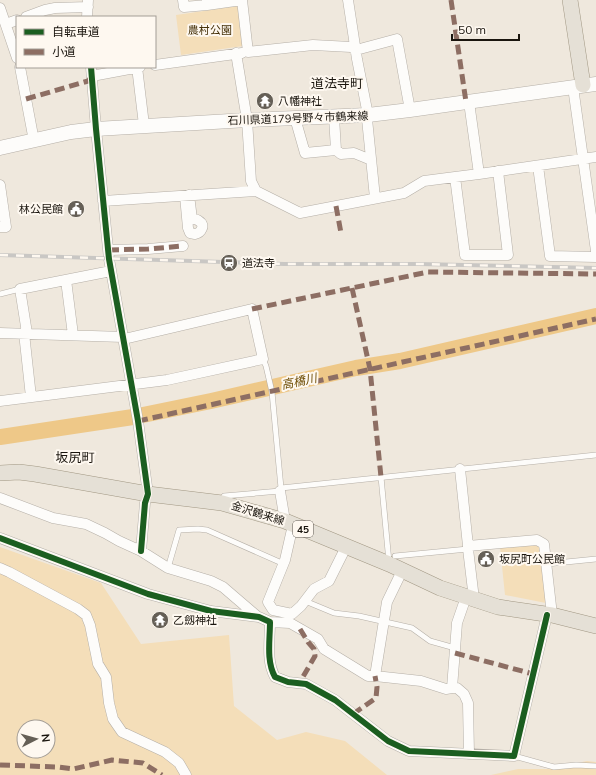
<svg xmlns="http://www.w3.org/2000/svg" width="596" height="775" viewBox="0 0 596 775" font-family="Mulish,'Noto Sans JP',sans-serif">
<rect width="100%" height="100%" fill="#efe8dd"/>
<path fill="#f4deb9" fill-rule="evenodd" d="M238,6L243,46L181,55L176,15Z
M536,543L541,547L546,603L505,595L500,547Z
M0,547L101,583L141,644L229,635L234,706L277,740L306,732L345,741L387,775H0ZM24,727H48V751H24Z
M587,761L596,762V775H491L518,769H548Z"/>
<g fill="none" stroke-linecap="round" stroke-linejoin="round">
<path stroke="#eec888" stroke-width="16" d="M0,437L133,417L211,401L356,368L400,361L596,316"/>
<defs>
<path id="lane" d="M0,294L20,289
M263,359L266,366L272,392L281,488
M381,477L389,562
M222,502L224,496L280,491L281,488L596,455
M395,556L468,549
M546,564L596,559
M168,568L179,530L198,529L207,530L284,564
M305,601L334,613L359,616L412,628L430,641L455,648
M514,756L554,767L576,765L596,766"/>
<path id="street" d="M183,0L184,7L207,5
M207,0V5L242,0
M242,0L248,52L313,45L351,47L356,50L397,39L410,110
M348,0L357,59L368,115L367,119L375,198
M0,8L17,58
M26,17L45,10L55,8L88,7
M87,17L88,0
M6,24L17,20
M236,53L247,120L251,181L256,191L300,213L404,193L424,181L455,177L479,174L469,102
M155,65L242,53
M20,67L34,141
M91,67L96,129L109,259L138,421L148,494L145,503L141,551
M137,67L144,125
M92,76L140,67
M573,87L596,251
M334,117L336,150
M295,118L305,153L336,150L341,154L354,153L371,160
M538,166L550,256L596,257
M479,174L596,157
M455,177L465,255H508L498,171
M0,185L6,227H0
M185,196L188,228L190,233L195,234C201,233 206,225 199,221C197,219 194,219 192,219L189,195
M103,201L256,191
M109,250L148,249L183,246
M66,280L73,335
M0,333L123,337
M24,333L31,397
M27,333L20,289L111,271
M0,401L167,380L263,359L252,309L124,339
M460,469L468,546V549L474,599
M280,491L285,521
M0,498L53,518L86,524L105,533L119,541L141,551L168,568L211,581L223,587L258,617
M293,525L285,560L268,602L273,610L292,614L301,606L314,589L329,581L346,547
M0,538L148,594L211,611L259,617L270,622C270,640 266,661 275,677L288,682L306,684L335,700L388,741L409,751L514,756L547,615
M468,546L537,540L544,544L552,615
M0,568L9,572L78,609L86,615L90,625L98,664L106,677L109,703L113,719L122,732L165,752L179,763L186,775
M402,571L387,602L375,676L421,681L446,689L452,688
M466,597L457,623L452,688H457L464,694L468,703L469,754
M270,622L290,623L318,639L324,649L368,676H375"/>
<path id="secondary" d="M0,148L71,132L96,129L247,120L368,115L410,110L596,84"/>
<path id="primary" d="M570,0L583,85
M0,473L19,472L35,474L148,494L222,503L285,521L389,564L440,588L498,607L552,615L596,626"/>
</defs>
<use href="#lane" stroke="#b5afa7" stroke-width="6"/>
<use href="#street" stroke="#b5afa7" stroke-width="11"/>
<use href="#secondary" stroke="#b5afa7" stroke-width="15"/>
<use href="#primary" stroke="#a19783" stroke-width="16"/>
<use href="#lane" stroke="#fdfcfa" stroke-width="5"/>
<use href="#street" stroke="#fdfcfa" stroke-width="10"/>
<use href="#secondary" stroke="#fdfcfa" stroke-width="14"/>
<use href="#primary" stroke="#e5e0d6" stroke-width="15"/>
<defs>
<path id="rail" d="M0,255L284,264H419L596,268"/>
</defs>
<use href="#rail" stroke="#c9c7c4" stroke-width="4"/>
<use href="#rail" stroke="#fef8f0" stroke-width="2.5" stroke-dasharray="8" stroke-linecap="butt"/>
<path stroke="#8d6e63" stroke-width="5" stroke-dasharray="10 5" stroke-linecap="butt" d="M451,0L466,102
M26,99L88,81L92,76
M336,206L341,233
M109,250L148,249L183,246
M352,288L370,369L381,477
M252,309L428,272L596,274
M138,421L596,319
M300,629L308,642L314,649L315,656L300,682
M455,653L533,674
M353,714L376,698L377,687L375,676
M0,765L58,767L73,769L112,760L143,763L162,775"/>
<defs>
<path id="cycleway" d="M91,67L96,129L109,259L138,421L148,494L145,503L141,551
M0,538L148,594L211,611L259,617L270,622C270,640 266,661 275,677L288,682L306,684L335,700L388,741L409,751L514,756L547,615"/>
</defs>
<use href="#cycleway" stroke="#fef8f0" stroke-width="8"/>
<use href="#cycleway" stroke="#1b5e20" stroke-width="6"/>
</g>
<defs>
<symbol id="temple-disc" viewBox="-11 -11 22 22"><circle r="9.5" fill="#655f56" stroke="#fef8f0"/><path d="M0-6L5-2H3V0L6.5 2.5H4V6H1.5V3h-3V6H-4V2.5H-6.5L-3 0V-2H-5Z" fill="#fff"/></symbol>
<symbol id="civic-disc" viewBox="-11 -11 22 22"><circle r="9.5" fill="#655f56" stroke="#fef8f0"/><path d="M-.6-6.5H3V-4.5H.6V-3L4-1V1h2V6H-6V1h2V-1L-.6-3ZM-1.2 2.5V6h2.4V2.5Z" fill="#fff"/></symbol>
<symbol id="station-disc" viewBox="-11 -11 22 22"><circle r="9.5" fill="#655f56" stroke="#fef8f0"/><path d="M-3-6H3Q5-6 5-4V2Q5 4 3 4L4.5 6H3L1.5 4h-3L-3 6H-4.5L-3 4Q-5 4-5 2V-4Q-5-6-3-6ZM-3.5-4v3h7v-3ZM-3.5 1v1.5H-2V1ZM2 1v1.5H3.5V1Z" fill="#fff"/></symbol>
</defs>
<g fill-rule="evenodd">
<use href="#temple-disc" x="255" y="91" width="20" height="20"/>
<use href="#civic-disc" x="66" y="199" width="20" height="20"/>
<use href="#station-disc" x="219" y="253" width="20" height="20"/>
<use href="#civic-disc" x="476" y="549" width="20" height="20"/>
<use href="#temple-disc" x="150" y="610" width="20" height="20"/>
</g>
<g text-anchor="middle" dominant-baseline="central" stroke-width="4" stroke-linejoin="round" paint-order="stroke">
<rect fill="#fef8f0" stroke="#5e5952" stroke-width="1" x="293" y="521" width="20" height="16" rx="3"/>
<g font-size="10" font-weight="bold" fill="#1a150e">
<text x="303" y="529">45</text>
</g>
<g font-size="11" fill="#443008" stroke="#fef8f0">
<text x="210" y="30">農村公園</text>
</g>
<g font-size="11" fill="#1a150e" stroke="#fef8f0" text-anchor="start">
<text x="278" y="101">八幡神社</text>
<text x="63" y="209" text-anchor="end">林公民館</text>
<text x="242" y="263">道法寺</text>
<text x="499" y="559">坂尻町公民館</text>
<text x="173" y="620">乙劔神社</text>
</g>
<g font-size="11" fill="#1a150e" stroke="#fef8f0">
<text transform="translate(298 118) rotate(-2)">石川県道179号野々市鶴来線</text>
<text transform="translate(258 513) rotate(17)">金沢鶴来線</text>
</g>
<g font-size="12" font-style="italic" fill="#6f4e05" stroke="#fef8f0">
<text transform="translate(299 381) rotate(-12)">高橋川</text>
</g>
<g font-size="13" fill="#1a150e" stroke="#fef8f0">
<text x="337" y="83">道法寺町</text>
<text x="75" y="457">坂尻町</text>
</g>
</g>
<rect x="16" y="16" width="140" height="52" fill="#fef8f0" stroke="#a39d96"/>
<rect x="24" y="29" width="20" height="6" fill="#1b5e20" stroke="#a39d96"/>
<text x="52" y="36" font-size="12" fill="#1a150e">自転車道</text>
<rect x="24" y="49" width="20" height="6" fill="#8d6e63" stroke="#a39d96"/>
<text x="52" y="56" font-size="12" fill="#1a150e">小道</text>
<g transform="translate(36 739) rotate(84)"><circle r="19" fill="#fef8f0" stroke="#a39d96"/>
<path d="M0-3L7 15L0 10L-7 15Z" fill="#655f56"/>
<text y="-6" font-size="11" font-weight="bold" text-anchor="middle" fill="#1a150e">N</text>
</g>
<path d="M452 34v6h67v-6" fill="none" stroke="#1a150e" stroke-width="2"/>
<text x="458" y="34" font-size="12" fill="#1a150e" stroke="#fef8f0" stroke-width="3" paint-order="stroke">50 m</text>
</svg>
